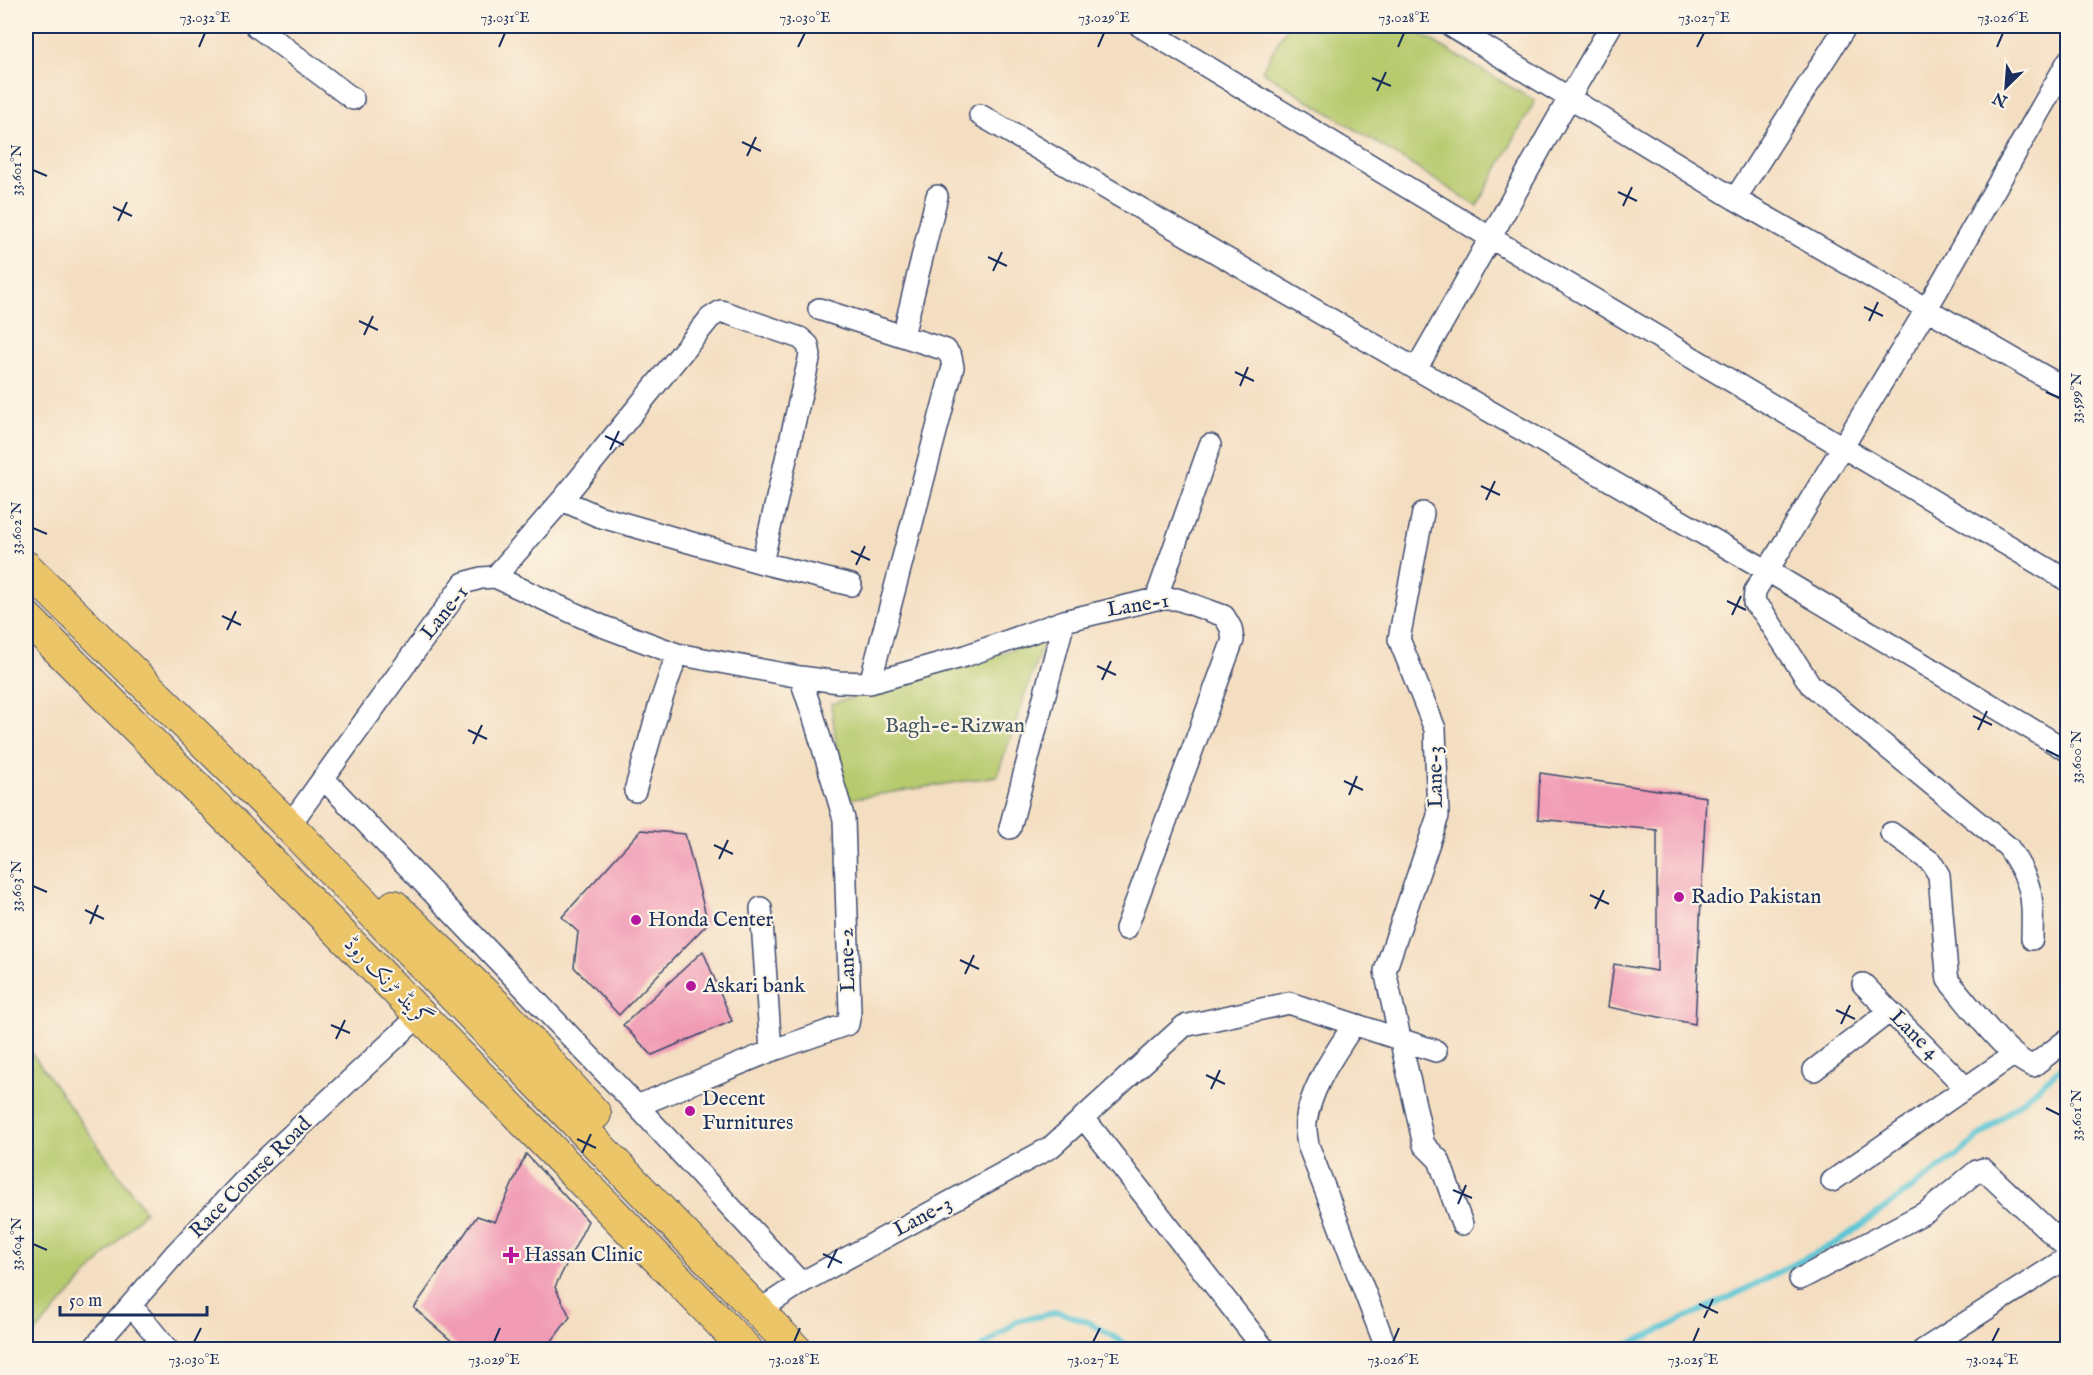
<svg xmlns="http://www.w3.org/2000/svg" width="2093" height="1375" viewBox="0 0 2093 1375" font-family="'IM FELL English',Amiri,serif">
<rect width="100%" height="100%" fill="#fcf5e5"/>
<filter id="ink" filterUnits="userSpaceOnUse"><feTurbulence type="fractalNoise" baseFrequency=".0167" numOctaves="2"/><feDisplacementMap in="SourceGraphic" scale="12" xChannelSelector="R" yChannelSelector="G"/><feConvolveMatrix kernelMatrix="1 2 1 2 8 2 1 2 1" color-interpolation-filters="sRGB"/></filter>
<filter id="wash" filterUnits="userSpaceOnUse"><feTurbulence type="fractalNoise" baseFrequency=".008" numOctaves="4" result="noise"/><feDisplacementMap in="SourceGraphic" scale="24" xChannelSelector="R" yChannelSelector="G"/><feGaussianBlur stdDeviation="1.35" result="paint"/><feColorMatrix in="noise" values="0 0 0 0 0 0 0 0 0 0 0 0 0 0 0 0 0 1.4 0 .05"/><feComposite in="paint" operator="in"/></filter>
<g filter="url(#wash)">
<rect width="100%" height="100%" fill="#f4dec1"/>
<path fill="#b7ca6e" stroke="#697c66" stroke-width="1.5" d="M1287,26H1407L1535,101L1477,206L1262,71Z
M1044,640L997,776L843,800L831,704Z
M26,1045L145,1211L26,1343Z"/>
<g fill="none" stroke-linecap="round" stroke-linejoin="round">
<path stroke="#5ac5d4" stroke-width="6" d="M978,1350L1017,1321L1058,1312L1088,1322L1121,1341L1131,1350
M1617,1350L1730,1297L1839,1241L1959,1154L2068,1062"/>
</g>
<g id="blocks">
<path fill="#f19bb5" d="M1540,773L1706,797L1695,1024L1608,1007L1614,964L1657,971V830L1538,819Z
M641,830L685,834L708,923L619,1015L574,967L578,932L562,917Z
M703,951L732,1021L652,1055L623,1025Z
M526,1154L588,1221L555,1287L570,1317L545,1350H462L414,1308L477,1216L495,1222Z"/>
</g>
</g>
<g filter="url(#ink)">
<use href="#blocks" fill-opacity="0" stroke="#3c496d" stroke-width="1.5"/>
<g fill="none" stroke-linecap="round" stroke-linejoin="round">
<defs>
<path id="minor" d="M256,26L353,99
M1140,26L1491,238L2068,581
M1451,26L1735,199L2068,390
M980,115L1416,369L1768,571L2068,751
M1735,199L1846,26
M819,309L946,350L951,357L953,367L870,683
M903,336L937,196
M1416,369C1482,255 1544,139 1611,26
M562,500L598,516L762,563L851,585
M1423,513L1399,639L1435,729L1438,816L1385,971L1424,1145L1439,1160L1462,1224
M495,577L562,500L710,318L721,311L800,338L808,345L810,355L762,563
M1156,599L1210,445
M323,778L637,1106L801,1283
M635,791L659,707L677,654
M289,826L464,583L481,578L495,577L602,626L677,654L800,677L839,682L870,683L965,656L1064,621L1156,599H1177L1224,616L1231,628L1233,640L1126,929
M1010,828L1064,621
M1891,833L1931,862L1939,875L1947,973L1948,980L1952,985C1970,1006 2009,1059 2033,1066L2068,1039
M761,908L771,1051
M2032,939C2033,895 2033,884 2008,847L1810,684L1763,612L1754,603L1755,591L1926,310L2068,61
M1863,984L1965,1087
M1354,1024C1335,1054 1311,1086 1306,1122C1305,1129 1307,1138 1308,1145L1387,1350
M1814,1070L1890,1011
M637,1106L771,1051L848,1024L850,1012L844,819L814,718L800,677
M1083,1117L1265,1350
M1832,1181L2013,1055
M1800,1279L1928,1211L1977,1171L1983,1169L2068,1249
M131,1305L168,1350
M758,1311L801,1283L1051,1147L1184,1026L1289,1003L1436,1051
M92,1350L174,1255L256,1168L420,1015
M1923,1350L2065,1259L2068,1255"/>
<path id="highway" d="M26,567L289,826L796,1350
M26,617L271,862L747,1350
M394,906L505,1014L595,1114"/>
</defs>
<use href="#minor" stroke="#3c496d" stroke-width="24"/>
<use href="#highway" stroke="#3c496d" stroke-width="34"/>
<use href="#minor" stroke="#fff" stroke-width="21"/>
<use href="#highway" stroke="#edc569" stroke-width="32"/>
</g>
</g>
<path fill="none" stroke="#1b2f5e" stroke-width="2" d="M199,47L205,33M499,47L505,33M798,47L805,33M1098,47L1104,33M1398,47L1404,33M1697,47L1704,33M1997,47L2003,33M1372,78L1391,86M1377,91L1386,72M742,142L761,151M747,156L756,137M33,170L47,176M1618,192L1637,201M1623,206L1632,187M113,207L132,216M118,221L127,202M988,257L1007,266M993,271L1002,252M1864,307L1883,316M359,321L378,330M1869,321L1878,302M364,335L373,316M1235,372L1254,381M1240,386L1248,367M2046,392L2060,398M605,436L624,445M610,450L619,431M1481,486L1500,495M1486,500L1495,481M33,528L47,534M851,551L870,560M856,565L865,546M1727,601L1746,610M1732,615L1741,596M222,616L241,625M227,630L236,611M1097,666L1116,675M1102,680L1111,661M1973,716L1992,725M468,730L487,739M1978,730L1987,711M473,744L482,725M2046,750L2060,757M1344,781L1363,790M1349,795L1357,776M714,845L733,854M719,859L728,840M33,886L47,892M1590,895L1609,904M1595,909L1604,890M85,910L104,919M90,924L98,905M960,960L979,969M965,974L974,955M1836,1010L1855,1019M1841,1024L1850,1005M331,1025L350,1033M336,1039L345,1020M1206,1075L1225,1084M1211,1089L1220,1070M2046,1108L2060,1115M577,1139L596,1148M582,1153L591,1134M1453,1190L1472,1198M1458,1204L1466,1185M33,1244L47,1250M823,1254L842,1263M828,1268L837,1249M1699,1304L1718,1313M1704,1318L1713,1299M194,1342L201,1328M494,1342L500,1328M794,1342L800,1328M1093,1342L1100,1328M1393,1342L1399,1328M1693,1342L1699,1328M1992,1342L1999,1328"/>
<g fill="#b5179e" stroke="#fcf5e5" stroke-width="2">
<circle cx="1679" cy="897" r="6"/>
<circle cx="636" cy="920" r="6"/>
<circle cx="691" cy="986" r="6"/>
<circle cx="690" cy="1111" r="6"/>
<path d="M508 1246h6v6h6v6h-6v6h-6v-6h-6v-6h6z"/>
</g>
<g text-anchor="middle" dominant-baseline="central" stroke-width="4.5" stroke-linejoin="round" paint-order="stroke">
<g font-size="21" fill="#1b2f5e" stroke="#fcf5e5">
<text transform="translate(1138 606) rotate(-9)">Lane-1</text>
<text transform="translate(445 613) rotate(-51)">Lane-1</text>
<text transform="translate(1436 777) rotate(-91)">Lane-3</text>
<text transform="translate(848 960) rotate(-92)">Lane-2</text>
<text transform="translate(387 982) rotate(46)">گرینڈ ٹرنک روڈ</text>
<text transform="translate(1914 1035) rotate(45)">Lane 4</text>
<text transform="translate(251 1178) rotate(-45)">Race Course Road</text>
<text transform="translate(923 1217) rotate(-28)">Lane-3</text>
</g>
<g font-size="21" fill="#425662" stroke="#fcf5e5">
<text x="955" y="726">Bagh-e-Rizwan</text>
</g>
<g font-size="21" fill="#1b2f5e" stroke="#fcf5e5" text-anchor="start">
<text x="1691" y="897">Radio Pakistan</text>
<text x="648" y="920">Honda Center</text>
<text x="703" y="986">Askari bank</text>
<text x="702" y="1099">Decent<tspan x="702" dy="24">Furnitures</tspan></text>
<text x="524" y="1255">Hassan Clinic</text>
</g>
</g>
<rect width="2093" height="1375" fill="none" stroke="#fcf5e5" stroke-width="66"/>
<g transform="translate(2006 87) rotate(205)" stroke="#fcf5e5" stroke-width="4.5" paint-order="stroke">
<path d="M0-4.5L10 22L0 15L-10 22Z" fill="#1b2f5e"/>
<text y="-9" font-size="16" font-weight="bold" text-anchor="middle" fill="#1b2f5e">N</text>
</g>
<path d="M60 1306v9h147v-9" fill="none" stroke="#1b2f5e" stroke-width="3"/>
<text x="69" y="1306" font-size="18" fill="#1b2f5e" stroke="#fcf5e5" stroke-width="4.5" paint-order="stroke">50 m</text>
<rect x="33" y="33" width="2027" height="1309" fill="none" stroke="#1b2f5e" stroke-width="2"/>
<g font-size="15" text-anchor="middle" fill="#1b2f5e">
<text x="205" y="22">73.032°E</text>
<text x="505" y="22">73.031°E</text>
<text x="805" y="22">73.030°E</text>
<text x="1104" y="22">73.029°E</text>
<text x="1404" y="22">73.028°E</text>
<text x="1704" y="22">73.027°E</text>
<text x="2003" y="22">73.026°E</text>
<text transform="translate(16 170) rotate(-90)" y="5">33.601°N</text>
<text transform="translate(2076 398) rotate(-90)" y="5">33.599°N</text>
<text transform="translate(16 528) rotate(-90)" y="5">33.602°N</text>
<text transform="translate(2076 757) rotate(-90)" y="5">33.600°N</text>
<text transform="translate(16 886) rotate(-90)" y="5">33.603°N</text>
<text transform="translate(2076 1115) rotate(-90)" y="5">33.601°N</text>
<text transform="translate(16 1244) rotate(-90)" y="5">33.604°N</text>
<text x="194" y="1364">73.030°E</text>
<text x="494" y="1364">73.029°E</text>
<text x="794" y="1364">73.028°E</text>
<text x="1093" y="1364">73.027°E</text>
<text x="1393" y="1364">73.026°E</text>
<text x="1693" y="1364">73.025°E</text>
<text x="1992" y="1364">73.024°E</text>
</g>
</svg>
